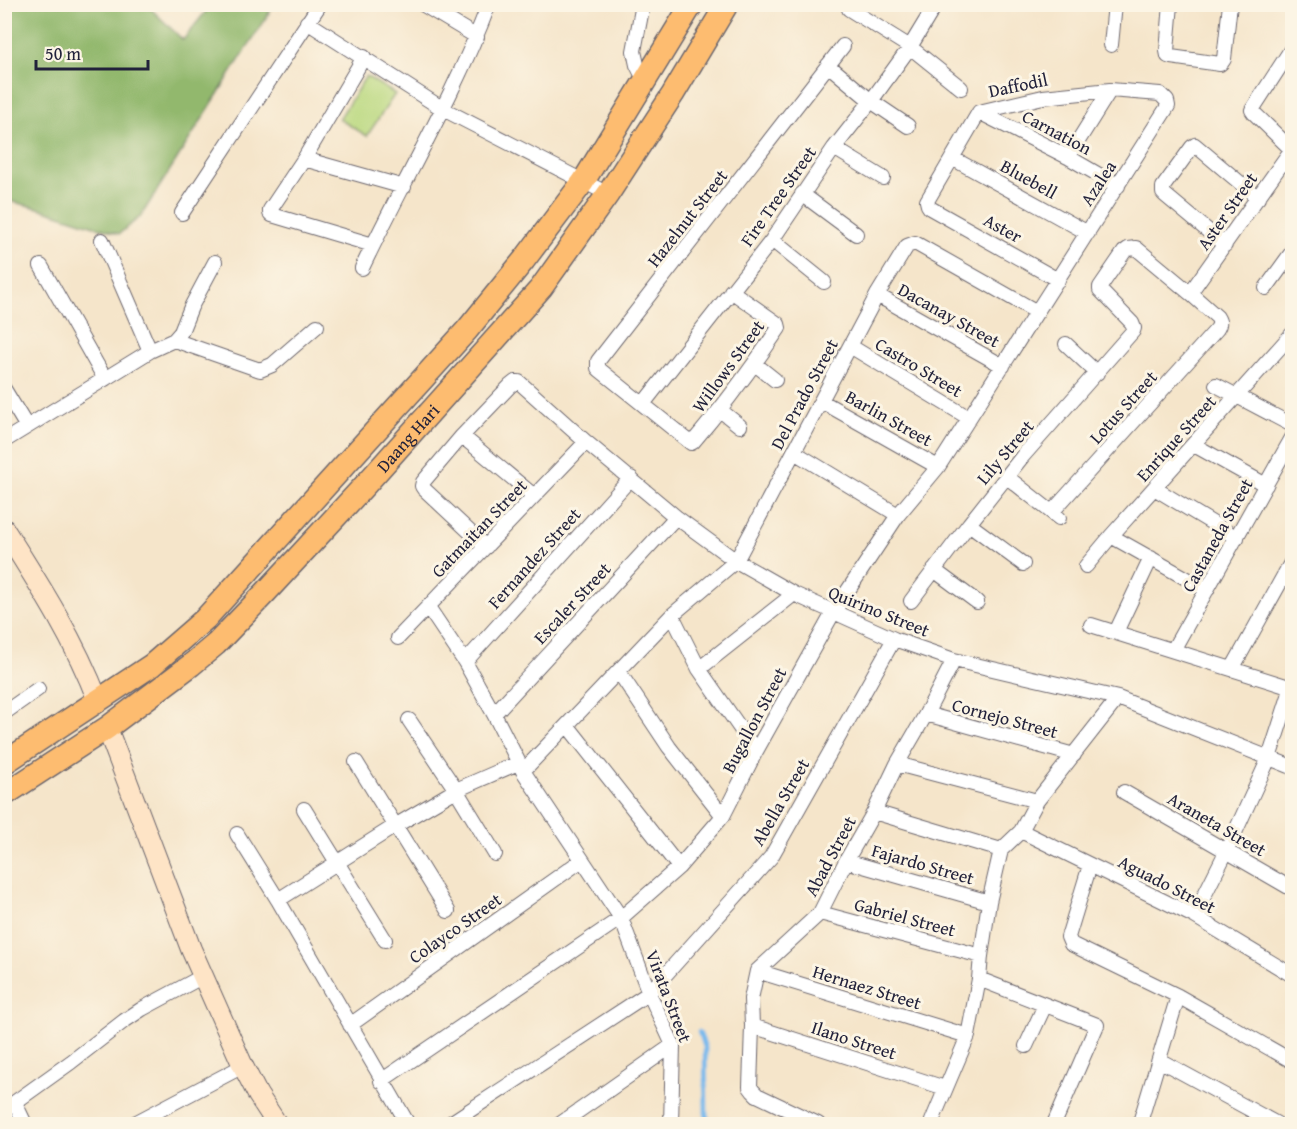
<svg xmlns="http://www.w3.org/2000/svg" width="1297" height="1129" viewBox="0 0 1297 1129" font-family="'Gentium Book Plus',serif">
<rect width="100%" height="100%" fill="#fcf5e5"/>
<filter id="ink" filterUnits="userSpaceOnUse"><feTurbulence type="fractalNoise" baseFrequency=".0167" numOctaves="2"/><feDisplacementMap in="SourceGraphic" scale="12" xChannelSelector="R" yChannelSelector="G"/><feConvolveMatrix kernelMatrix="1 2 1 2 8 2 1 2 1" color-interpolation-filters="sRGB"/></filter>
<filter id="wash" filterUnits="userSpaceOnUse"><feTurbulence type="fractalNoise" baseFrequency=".008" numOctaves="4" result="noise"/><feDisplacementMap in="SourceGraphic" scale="24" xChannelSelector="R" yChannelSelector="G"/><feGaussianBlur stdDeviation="1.35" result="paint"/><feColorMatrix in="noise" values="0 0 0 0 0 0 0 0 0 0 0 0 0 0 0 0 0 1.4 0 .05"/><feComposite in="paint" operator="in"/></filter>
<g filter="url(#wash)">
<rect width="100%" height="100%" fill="#f5e5ca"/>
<path fill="#b9d87e" stroke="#6e7d5c" stroke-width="1.5" d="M366,76L395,94L367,136L339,119Z"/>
<path fill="#92b86d" stroke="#5a6d54" stroke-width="1.5" d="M5,4L147,5L183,40L211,5H274L141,216L119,234L38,208L5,200Z"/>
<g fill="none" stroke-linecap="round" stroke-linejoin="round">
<path stroke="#77b9ed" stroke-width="4.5" d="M699,1032L705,1047L706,1114L708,1120L714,1124"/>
</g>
</g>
<g filter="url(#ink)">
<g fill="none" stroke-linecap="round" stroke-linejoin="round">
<defs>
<path id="street" d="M422,4L477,37
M643,4L634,51L637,65L645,81
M1171,4L1167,51L1168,56L1171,57L1220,64L1222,62L1224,59L1230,4
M849,9L910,47L961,88
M307,22L443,109L608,194
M1111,45L1115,4
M364,57L304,159L270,210V213L272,215L373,245
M828,65L871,101L908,126
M979,112L1068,157L1118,186
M834,148L883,178
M1292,150L1254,113L1252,110L1292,48
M1068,157L1110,90
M952,158L1088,233
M304,159L404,187
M802,194L856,234
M182,213L320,4
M102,240L150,351
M772,240L824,282
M1225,245L1165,195L1163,193V187L1192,147L1195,145L1258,198
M41,266L105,379
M362,268C404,180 454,96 489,4
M1266,288L1292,252
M731,291L778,324L779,328C752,368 724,406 693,442L691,443L600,370L598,368V361L843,46
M1190,293L1292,149
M877,295L1003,366
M174,340L181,332L191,307L215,262
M1066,344L1097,373
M850,346L969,418
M755,364L775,380
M1216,385L1292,425
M4,389L27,427
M821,401L938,467
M643,404L772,240L834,148L871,101L910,47L936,4
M720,410L740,426
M462,436L534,496
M4,441L150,351L174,340L260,370L272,365L317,326
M1194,445L1266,485
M794,452L898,515
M1007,477L1059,518
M1154,488L1237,538
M969,524L1023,564
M1111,536L1207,590
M486,547L424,489L422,486L423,482L462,436L510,386L515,382H519L586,442L676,517L736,561L794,594L894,639L954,660L1118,698L1292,767
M1086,566L1111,536L1292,334
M934,570L977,602
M911,601L969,524L1022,457L1133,331L1134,328L1132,323L1100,290V287L1124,252L1128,249L1136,248L1190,293L1217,317C1220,322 1220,324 1217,329L1052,512
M428,607L465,662L494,714L523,771L621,918L649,993L673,1045L671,1124
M672,615L699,669L756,751
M1091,625L1292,688
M1116,632L1151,558
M398,638L586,442
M1173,650L1292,438
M465,662L631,478
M699,669L794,594
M1232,669L1292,561
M619,672L669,747L723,816
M4,713L38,689
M494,714L676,517
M926,714L1074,755
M409,720L456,790L495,854
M567,725L679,867
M356,762L448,911
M897,764L1037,801
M523,771L672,615L736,561L877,295L907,246L915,243L1037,312
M1124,792L1292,889
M304,809L385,940
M874,812L1001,850
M1021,831L1194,916L1292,975
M237,834L278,900L408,1124
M846,861L989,902
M1090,865L1068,937L1071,944L1178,996L1292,1061
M278,900L395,826L456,790L518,763
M820,913L981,956
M1194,916L1227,850L1269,758L1292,687
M757,971L968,1036
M979,979L1097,1025L1054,1124
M350,1025L582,860
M752,1026L945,1088
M1026,1046L1045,1005
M1159,1060L1277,1124
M381,1081L621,918L679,867L723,816L756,751L833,613L898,515L938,467L1168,106L1167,101L1160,94L1110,90L1043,97L979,112L927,201L928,205L930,208L1058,280
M15,1103L25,1124
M4,1110L71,1062L124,1021L142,1009L194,981L203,977
M932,1121L968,1036L979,979L981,956L989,902L1001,850L1021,831L1037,801L1118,698
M133,1124L243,1066
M449,1124L649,993L771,857L894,639
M560,1124L673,1045
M818,1124L757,1095L753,1091L750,1087L752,1026L751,999L757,971L820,913L846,861L874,812L897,764L926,714L954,660
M1137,1124L1141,1119L1178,996"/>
<path id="secondary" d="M4,529C39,584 75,640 98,701
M107,728L191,949L243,1066L258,1095L277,1124"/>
<g id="primary">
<path d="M4,763L152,665L205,619L467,330L524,260L583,182L692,4"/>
<path id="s1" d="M4,795L107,728L191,665L216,644L266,592L366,484L541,288L608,194L673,94L727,4"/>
</g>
</defs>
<use href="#street" stroke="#6c666d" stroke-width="16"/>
<use href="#secondary" stroke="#6c666d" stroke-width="22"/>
<use href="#primary" stroke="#6c666d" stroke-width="25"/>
<use href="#street" stroke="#fff" stroke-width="14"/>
<use href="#secondary" stroke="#fee4c6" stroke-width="20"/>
<use href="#primary" stroke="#fdbc70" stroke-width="22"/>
</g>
</g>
<g text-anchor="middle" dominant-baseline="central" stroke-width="6" stroke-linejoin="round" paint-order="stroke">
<g font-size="18" fill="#22223b" stroke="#fcf5e5">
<text transform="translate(1018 85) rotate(-12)">Daffodil</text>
<text transform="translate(1057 132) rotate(28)">Carnation</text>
<text transform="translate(1029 179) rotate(29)">Bluebell</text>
<text transform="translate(1098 183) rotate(-57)">Azalea</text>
<text transform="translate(778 196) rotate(-55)">Fire Tree Street</text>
<text transform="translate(1227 211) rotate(-55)">Aster Street</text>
<text transform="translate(687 218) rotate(-52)">Hazelnut Street</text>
<text transform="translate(1003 228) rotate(29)">Aster</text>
<text transform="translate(949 315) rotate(29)">Dacanay Street</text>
<text transform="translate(728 366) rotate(-54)">Willows Street</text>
<text transform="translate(919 367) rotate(31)">Castro Street</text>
<text transform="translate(804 394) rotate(-62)">Del Prado Street</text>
<text transform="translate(1123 407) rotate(-48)">Lotus Street</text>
<text transform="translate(889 418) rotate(29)">Barlin Street</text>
<text stroke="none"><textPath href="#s1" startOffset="542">Daang Hari</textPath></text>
<text transform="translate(1176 438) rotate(-48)">Enrique Street</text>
<text transform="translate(1005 452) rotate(-50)">Lily Street</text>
<text transform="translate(479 528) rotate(-46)">Gatmaitan Street</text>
<text transform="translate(1217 535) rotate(-61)">Castaneda Street</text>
<text transform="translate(534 558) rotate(-48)">Fernandez Street</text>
<text transform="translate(572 603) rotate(-47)">Escaler Street</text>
<text transform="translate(879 611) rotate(22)">Quirino Street</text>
<text transform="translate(1005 718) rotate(15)">Cornejo Street</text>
<text transform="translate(754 720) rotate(-62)">Bugallon Street</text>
<text transform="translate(780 802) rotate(-60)">Abella Street</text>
<text transform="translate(1217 824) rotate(30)">Araneta Street</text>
<text transform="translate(830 856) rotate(-62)">Abad Street</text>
<text transform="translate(923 864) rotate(16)">Fajardo Street</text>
<text transform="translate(1167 884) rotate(27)">Aguado Street</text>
<text transform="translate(905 917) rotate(15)">Gabriel Street</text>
<text transform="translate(455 928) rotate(-35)">Colayco Street</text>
<text transform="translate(867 987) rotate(17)">Hernaez Street</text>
<text transform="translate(669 996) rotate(69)">Virata Street</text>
<text transform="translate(854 1040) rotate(18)">Ilano Street</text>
</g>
</g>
<rect width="1297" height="1129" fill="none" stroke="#fcf5e5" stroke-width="24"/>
<path d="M36 60v9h112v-9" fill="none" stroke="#22223b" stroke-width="3"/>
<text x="45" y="60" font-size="18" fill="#22223b" stroke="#fcf5e5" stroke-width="4.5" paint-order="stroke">50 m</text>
</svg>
